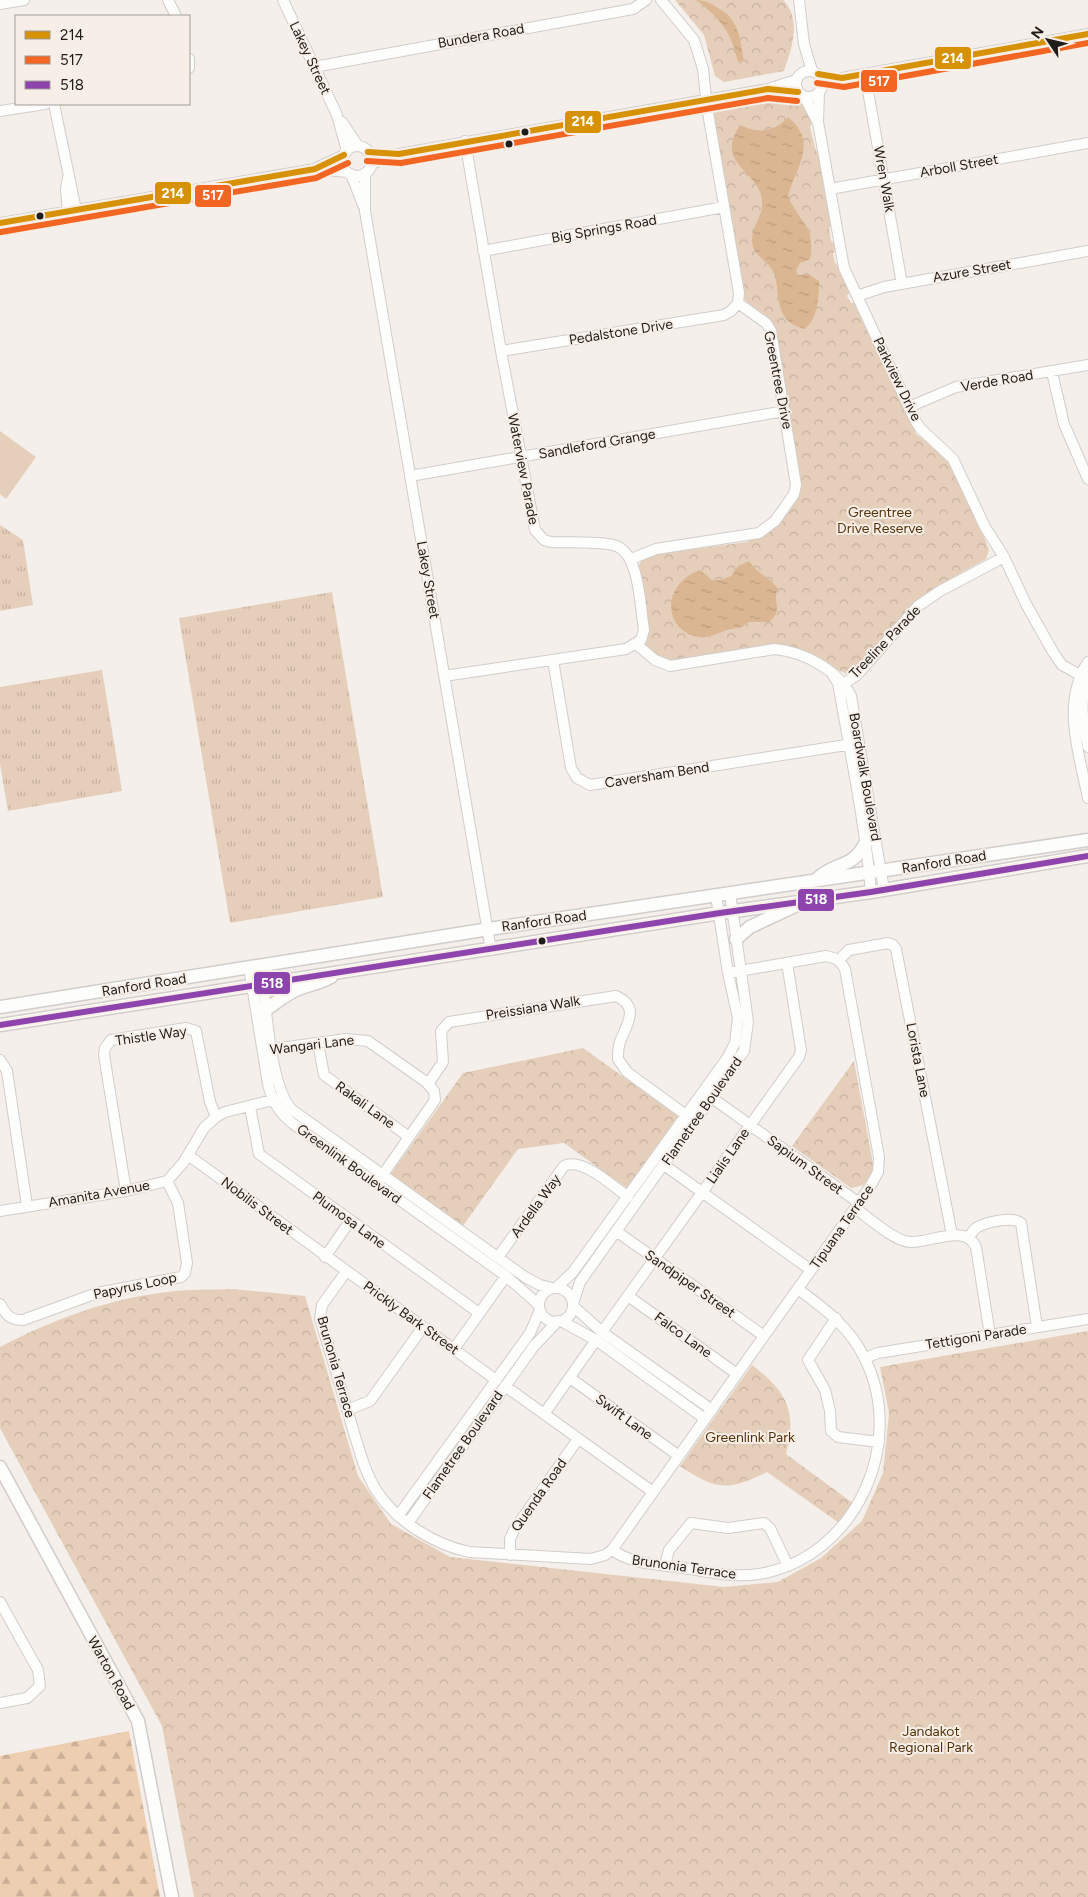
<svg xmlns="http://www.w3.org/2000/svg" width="1088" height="1897" viewBox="0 0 1088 1897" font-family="Figtree,sans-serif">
<defs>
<pattern id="grass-tufts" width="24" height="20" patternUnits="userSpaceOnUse" patternTransform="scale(1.25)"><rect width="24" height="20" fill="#e6cfba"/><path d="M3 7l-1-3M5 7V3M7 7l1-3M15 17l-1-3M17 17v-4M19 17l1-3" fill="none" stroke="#c5b19f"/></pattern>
<pattern id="forest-firs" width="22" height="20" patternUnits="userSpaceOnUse" patternTransform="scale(1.25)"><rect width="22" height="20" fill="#edceb0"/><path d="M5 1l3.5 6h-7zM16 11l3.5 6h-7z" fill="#cbb097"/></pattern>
<pattern id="park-crowns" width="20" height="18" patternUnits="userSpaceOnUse" patternTransform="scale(1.25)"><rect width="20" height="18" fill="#e6cfba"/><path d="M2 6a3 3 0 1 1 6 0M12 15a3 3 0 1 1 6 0" fill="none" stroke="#c5b19f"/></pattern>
<pattern id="water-ripples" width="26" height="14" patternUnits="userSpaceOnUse" patternTransform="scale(1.25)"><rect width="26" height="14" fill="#dbb692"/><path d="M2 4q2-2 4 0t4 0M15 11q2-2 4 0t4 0" fill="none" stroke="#bc9c7d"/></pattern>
</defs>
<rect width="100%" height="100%" fill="#f4efea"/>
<path fill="url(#grass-tufts)" d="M0,525L23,540L33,605L0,611Z
M332,592L383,897L230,923L179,618Z
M102,670L122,791L8,811L0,764V687Z"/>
<path fill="url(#forest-firs)" d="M129,1731L160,1897H0V1756Z"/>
<path fill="url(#park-crowns)" d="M675,0H783C802,19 792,48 784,71L724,82L715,76L704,35Z
M771,94C798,96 801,99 812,123L810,127L816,151L820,153L832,225L829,228L831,241L835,243L836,250L833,253L835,263L839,265L850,291L847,296L851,303H856L916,434L946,456L982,531L989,550L986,559L934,588L908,608L856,670L847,674L792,649L671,661C659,657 647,653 644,639L638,567L642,559L650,555L747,542L749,538C778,532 781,518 797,495L774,329L744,299L713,120C713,96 753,98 771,94Z
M583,1048L678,1116L627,1188L564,1143L518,1149L460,1230L388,1178L463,1073Z
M854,1061L874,1169L864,1185L851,1188L792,1146Z
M232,1289L305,1296L358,1476L391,1524L450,1557L724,1587L778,1582L821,1558L862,1521L883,1473L889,1413L880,1367L1088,1331V1897H194L162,1726L0,1428V1347C52,1320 107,1299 167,1292C188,1289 210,1290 232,1289Z
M752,1365C786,1391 798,1411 786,1454L854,1504L839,1523L767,1472C728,1491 717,1491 680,1466Z"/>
<path fill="#e6cfba" d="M0,431L36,457L6,499L0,494Z"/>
<path fill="url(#water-ripples)" d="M696,0C705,0 710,3 718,8C739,19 740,39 744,61L738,62C732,33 720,18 696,0Z
M788,117C819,143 796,166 788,196C799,222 816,226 810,259L800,263L796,271L798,275H810L819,281C819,297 818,320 804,329C798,327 789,324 785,317C776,305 779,287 774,273C769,260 751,256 752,239C753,222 766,215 761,195C754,169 715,163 740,125C757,134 775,132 788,117Z
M749,561C757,574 770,577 778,589C771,602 785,609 769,622H749C740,630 735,627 724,631C718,633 712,636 706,637C666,639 656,586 700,570L712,580H721L731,576L738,566Z"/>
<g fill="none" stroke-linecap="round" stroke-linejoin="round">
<defs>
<path id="minor" d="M168,0L176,16
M283,0L337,115L347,151
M799,0L804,44L812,71
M0,4L24,0
M189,59V68
M314,67L633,9L646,0
M796 84a13 13 0 1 1 26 0a13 13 0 1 1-26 0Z
M865,74L902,284
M822,86L842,78L1088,34
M819,92L818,122L844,268L914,418L920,428L953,459L985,527L1004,557L1026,604L1053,652L1062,665L1087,679
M804,96L817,121
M54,104L76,210
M0,111L45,104
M342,122L358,146
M342 161a15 15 0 1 1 30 0a15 15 0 1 1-30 0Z
M371,164L399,154L768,89L796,80
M316,168L344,155
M365,173V211L491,950
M351,174L363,205
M830,189L1088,143
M68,212L66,189L68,178
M0,223L315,169L347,172
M483,251L724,207
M857,296L884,287L1088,251
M501,351L724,315L731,311L738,303
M1052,372L1064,424L1088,479
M909,407L956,387L1088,365
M410,476L785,411
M631,559L656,549L759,533L775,521L794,494L796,485L771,331L766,323L738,303L739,293L707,107L703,69L694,40L661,0
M636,644L655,660L670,666L775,649C804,652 838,670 851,696L884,890
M553,660L571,768L577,778L590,785L859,743
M1088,662C1061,703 1079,753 1088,798
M833,675L838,683C850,752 865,822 871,892
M444,676L626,649L641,640L644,630C640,608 640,550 613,545C593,541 571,543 551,542L544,540L535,530L501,351L465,141
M1088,677C1079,700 1083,724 1088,747
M845,683L857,675L918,606L940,591L1004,557
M839,960L849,950L888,943L893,945L896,949L952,1235
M261,965C266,1002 269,1083 291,1109L525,1277L540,1285L552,1288
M249,967L268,1084C272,1101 279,1112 292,1123L506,1276L539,1305
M318,1043L324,1075L409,1137
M266,1050L346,1039L368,1041L426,1082L434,1091L435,1100L379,1180
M0,1060L7,1071L27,1206
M428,1084L443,1062L441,1031L449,1022L616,996C641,1007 626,1025 620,1042C618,1047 618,1053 618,1059L627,1072L690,1118
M708,1095L859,1203
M250,1107L259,1154L479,1313
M188,1155L496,1380
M664,1165L811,1270
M126,1191L104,1055L105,1048L111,1040L186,1028L196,1031L210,1102L216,1117
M855,1208C869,1218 895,1242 911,1242C931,1243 965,1223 976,1247L990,1335
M0,1211L126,1191L167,1181L183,1163L204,1128L216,1117L225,1112L277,1099
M616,1231L764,1336
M968,1238C971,1235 973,1230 976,1228C985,1222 1013,1216 1021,1223L1037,1327
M325,1257L350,1221
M498,1257L564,1166C582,1157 613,1186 628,1197
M346,1272L322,1305L320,1319C332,1357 343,1395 354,1433C360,1452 365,1472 376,1490C396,1521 433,1544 469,1552L591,1559L605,1555L612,1550C633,1565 659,1564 684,1568C709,1572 734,1578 759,1574C855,1558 907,1444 865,1359C850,1327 825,1309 798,1289
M556,1288L573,1272L728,1057L735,1043L738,1018L728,973L716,895
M539 1305a17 17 0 1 1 34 0a17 17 0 1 1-34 0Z
M628,1296L737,1374
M0,1304C6,1315 10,1320 23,1320L97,1293L181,1277L185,1273L187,1263L178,1203L167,1181
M573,1304L580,1282L744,1051L748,1022L730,893
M573,1306L602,1332L712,1410
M836,1318L808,1360L825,1390L830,1411L831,1431L838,1437L879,1442
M561,1321L596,1340L705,1419
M602,1332L799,1057L801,1050L787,963
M454,1349L506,1276
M865,1358L878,1353L1088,1319
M570,1378L679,1456
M505,1386L653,1492
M347,1410L370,1401L423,1327
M544,1414L596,1340
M398,1516L530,1333L540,1310
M408,1523L534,1346L558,1321
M612,1550L870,1187L878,1172L879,1157L845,969C840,960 835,958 826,956L728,973
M510,1555V1539L514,1530L578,1439
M665,1565L669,1550L691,1523L728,1528L764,1523L770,1528L788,1566
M0,1602L38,1670L40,1686L27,1698L0,1703"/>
<path id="major" d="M818,878C835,862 853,868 865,844
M736,939L750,927L797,905
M0,1007L489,929L1088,840
M267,1009C278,1001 289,992 301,988C312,984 320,983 331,977
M0,1025L720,913L871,892L1088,856
M0,1467L138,1721L172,1897"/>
</defs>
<use href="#minor" stroke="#d1cdca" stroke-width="12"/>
<use href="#major" stroke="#d1cdca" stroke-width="15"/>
<use href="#minor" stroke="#fdfdfc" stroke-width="10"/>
<use href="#major" stroke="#fdfdfc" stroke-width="12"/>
<defs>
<path id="bus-1" d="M818,74L842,78L1088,34
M368,152L399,154L768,89L798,92
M0,223L315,169L344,155"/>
<path id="bus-2" d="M817,83L844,87L1088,43
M367,161L401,163L768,98L797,101
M1,232L316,178L348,163"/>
<path id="bus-3" d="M0,1025L720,913L871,892L1088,856"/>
</defs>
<use href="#bus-1" stroke="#f7efe7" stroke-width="10"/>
<use href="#bus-2" stroke="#f7efe7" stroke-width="10"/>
<use href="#bus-3" stroke="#f7efe7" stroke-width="10"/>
<use href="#bus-1" stroke="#d79104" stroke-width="6"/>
<use href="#bus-2" stroke="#f26522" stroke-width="6"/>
<use href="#bus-3" stroke="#8e44ad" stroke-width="6"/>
</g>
<g fill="#1f1c19" stroke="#f7efe7" stroke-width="2">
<circle cx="525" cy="132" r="4.5"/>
<circle cx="509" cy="144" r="4.5"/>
<circle cx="40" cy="216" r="4.5"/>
<circle cx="542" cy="941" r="4.5"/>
</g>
<g text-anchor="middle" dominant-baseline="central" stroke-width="4" stroke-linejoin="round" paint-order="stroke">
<g font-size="14" fill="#1f1c19" stroke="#f7efe7">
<text transform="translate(481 36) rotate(-10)">Bundera Road</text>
<text transform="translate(310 58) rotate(65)">Lakey Street</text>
<text transform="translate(959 166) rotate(-10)">Arboll Street</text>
<text transform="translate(884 179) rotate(80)">Wren Walk</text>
<text transform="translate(604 229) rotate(-10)">Big Springs Road</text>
<text transform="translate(972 271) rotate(-10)">Azure Street</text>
<text transform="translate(621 332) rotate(-9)">Pedalstone Drive</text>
<text transform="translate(897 379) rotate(64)">Parkview Drive</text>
<text transform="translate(778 380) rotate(79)">Greentree Drive</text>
<text transform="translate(997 381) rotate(-10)">Verde Road</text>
<text transform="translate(597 444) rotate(-10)">Sandleford Grange</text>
<text transform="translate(523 469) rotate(79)">Waterview Parade</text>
<text transform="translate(428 580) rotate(80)">Lakey Street</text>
<text transform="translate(885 642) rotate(-46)">Treeline Parade</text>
<text transform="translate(657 775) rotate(-9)">Caversham Bend</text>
<text transform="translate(865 777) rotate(80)">Boardwalk Boulevard</text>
<text transform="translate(944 862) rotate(-9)">Ranford Road</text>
<text transform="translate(544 921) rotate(-8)">Ranford Road</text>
<text transform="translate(144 985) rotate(-9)">Ranford Road</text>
<text transform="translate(533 1008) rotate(-9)">Preissiana Walk</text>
<text transform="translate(151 1036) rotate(-8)">Thistle Way</text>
<text transform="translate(312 1045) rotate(-7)">Wangari Lane</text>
<text transform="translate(918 1060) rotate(79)">Lorista Lane</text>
<text transform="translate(365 1105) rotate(36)">Rakali Lane</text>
<text transform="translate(702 1111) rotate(-55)">Flametree Boulevard</text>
<text transform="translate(728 1156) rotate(-55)">Lialis Lane</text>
<text transform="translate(349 1164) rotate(36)">Greenlink Boulevard</text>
<text transform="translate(805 1165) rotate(36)">Sapium Street</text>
<text transform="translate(99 1194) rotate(-10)">Amanita Avenue</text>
<text transform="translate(257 1206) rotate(37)">Nobilis Street</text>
<text transform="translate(536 1206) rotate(-54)">Ardella Way</text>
<text transform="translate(349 1220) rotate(36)">Plumosa Lane</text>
<text transform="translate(842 1227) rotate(-55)">Tipuana Terrace</text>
<text transform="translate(690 1284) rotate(35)">Sandpiper Street</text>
<text transform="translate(135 1286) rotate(-12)">Papyrus Loop</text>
<text transform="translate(411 1318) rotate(36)">Prickly Bark Street</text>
<text transform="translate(683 1335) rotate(36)">Falco Lane</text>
<text transform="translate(976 1337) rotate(-9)">Tettigoni Parade</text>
<text transform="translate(336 1367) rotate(74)">Brunonia Terrace</text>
<text transform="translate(624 1417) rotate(36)">Swift Lane</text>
<text transform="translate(463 1445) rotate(-55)">Flametree Boulevard</text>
<text transform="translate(539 1495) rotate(-55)">Quenda Road</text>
<text transform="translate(684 1567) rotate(8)">Brunonia Terrace</text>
<text transform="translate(111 1673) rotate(61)">Warton Road</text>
</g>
<g font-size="14" fill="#533209" stroke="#f7efe7">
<text x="880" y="512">Greentree<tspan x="880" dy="16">Drive Reserve</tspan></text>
<text x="750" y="1437">Greenlink Park</text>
<text x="931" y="1731">Jandakot<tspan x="931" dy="16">Regional Park</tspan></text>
</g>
</g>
<g stroke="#f7efe7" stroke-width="2">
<rect x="934" y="46" width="38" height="24" rx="5" fill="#d79104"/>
<rect x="860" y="69" width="38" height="24" rx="5" fill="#f26522"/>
<rect x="564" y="110" width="38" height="24" rx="5" fill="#d79104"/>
<rect x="154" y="181" width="38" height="24" rx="5" fill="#d79104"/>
<rect x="194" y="184" width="38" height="24" rx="5" fill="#f26522"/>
<rect x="797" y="888" width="38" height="24" rx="5" fill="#8e44ad"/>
<rect x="253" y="971" width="38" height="24" rx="5" fill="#8e44ad"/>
</g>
<g font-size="14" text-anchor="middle" font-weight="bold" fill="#fff">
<text x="953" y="63">214</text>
<text x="879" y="86">517</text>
<text x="583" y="126">214</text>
<text x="173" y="198">214</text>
<text x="213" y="200">517</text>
<text x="816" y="904">518</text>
<text x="272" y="988">518</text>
</g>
<rect x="15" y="15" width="175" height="90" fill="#f7efe7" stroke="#a19b95"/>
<rect x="25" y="31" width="25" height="8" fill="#d79104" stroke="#a19b95"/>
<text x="60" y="40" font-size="15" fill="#1f1c19">214</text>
<rect x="25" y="56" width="25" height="8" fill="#f26522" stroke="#a19b95"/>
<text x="60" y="65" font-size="15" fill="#1f1c19">517</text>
<rect x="25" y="81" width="25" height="8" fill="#8e44ad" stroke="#a19b95"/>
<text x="60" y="90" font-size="15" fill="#1f1c19">518</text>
<g transform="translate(1048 40) rotate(305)" stroke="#f7efe7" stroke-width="4" paint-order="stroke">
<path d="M0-4L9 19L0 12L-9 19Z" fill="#1f1c19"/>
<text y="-8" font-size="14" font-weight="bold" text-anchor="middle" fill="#1f1c19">N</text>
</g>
</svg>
